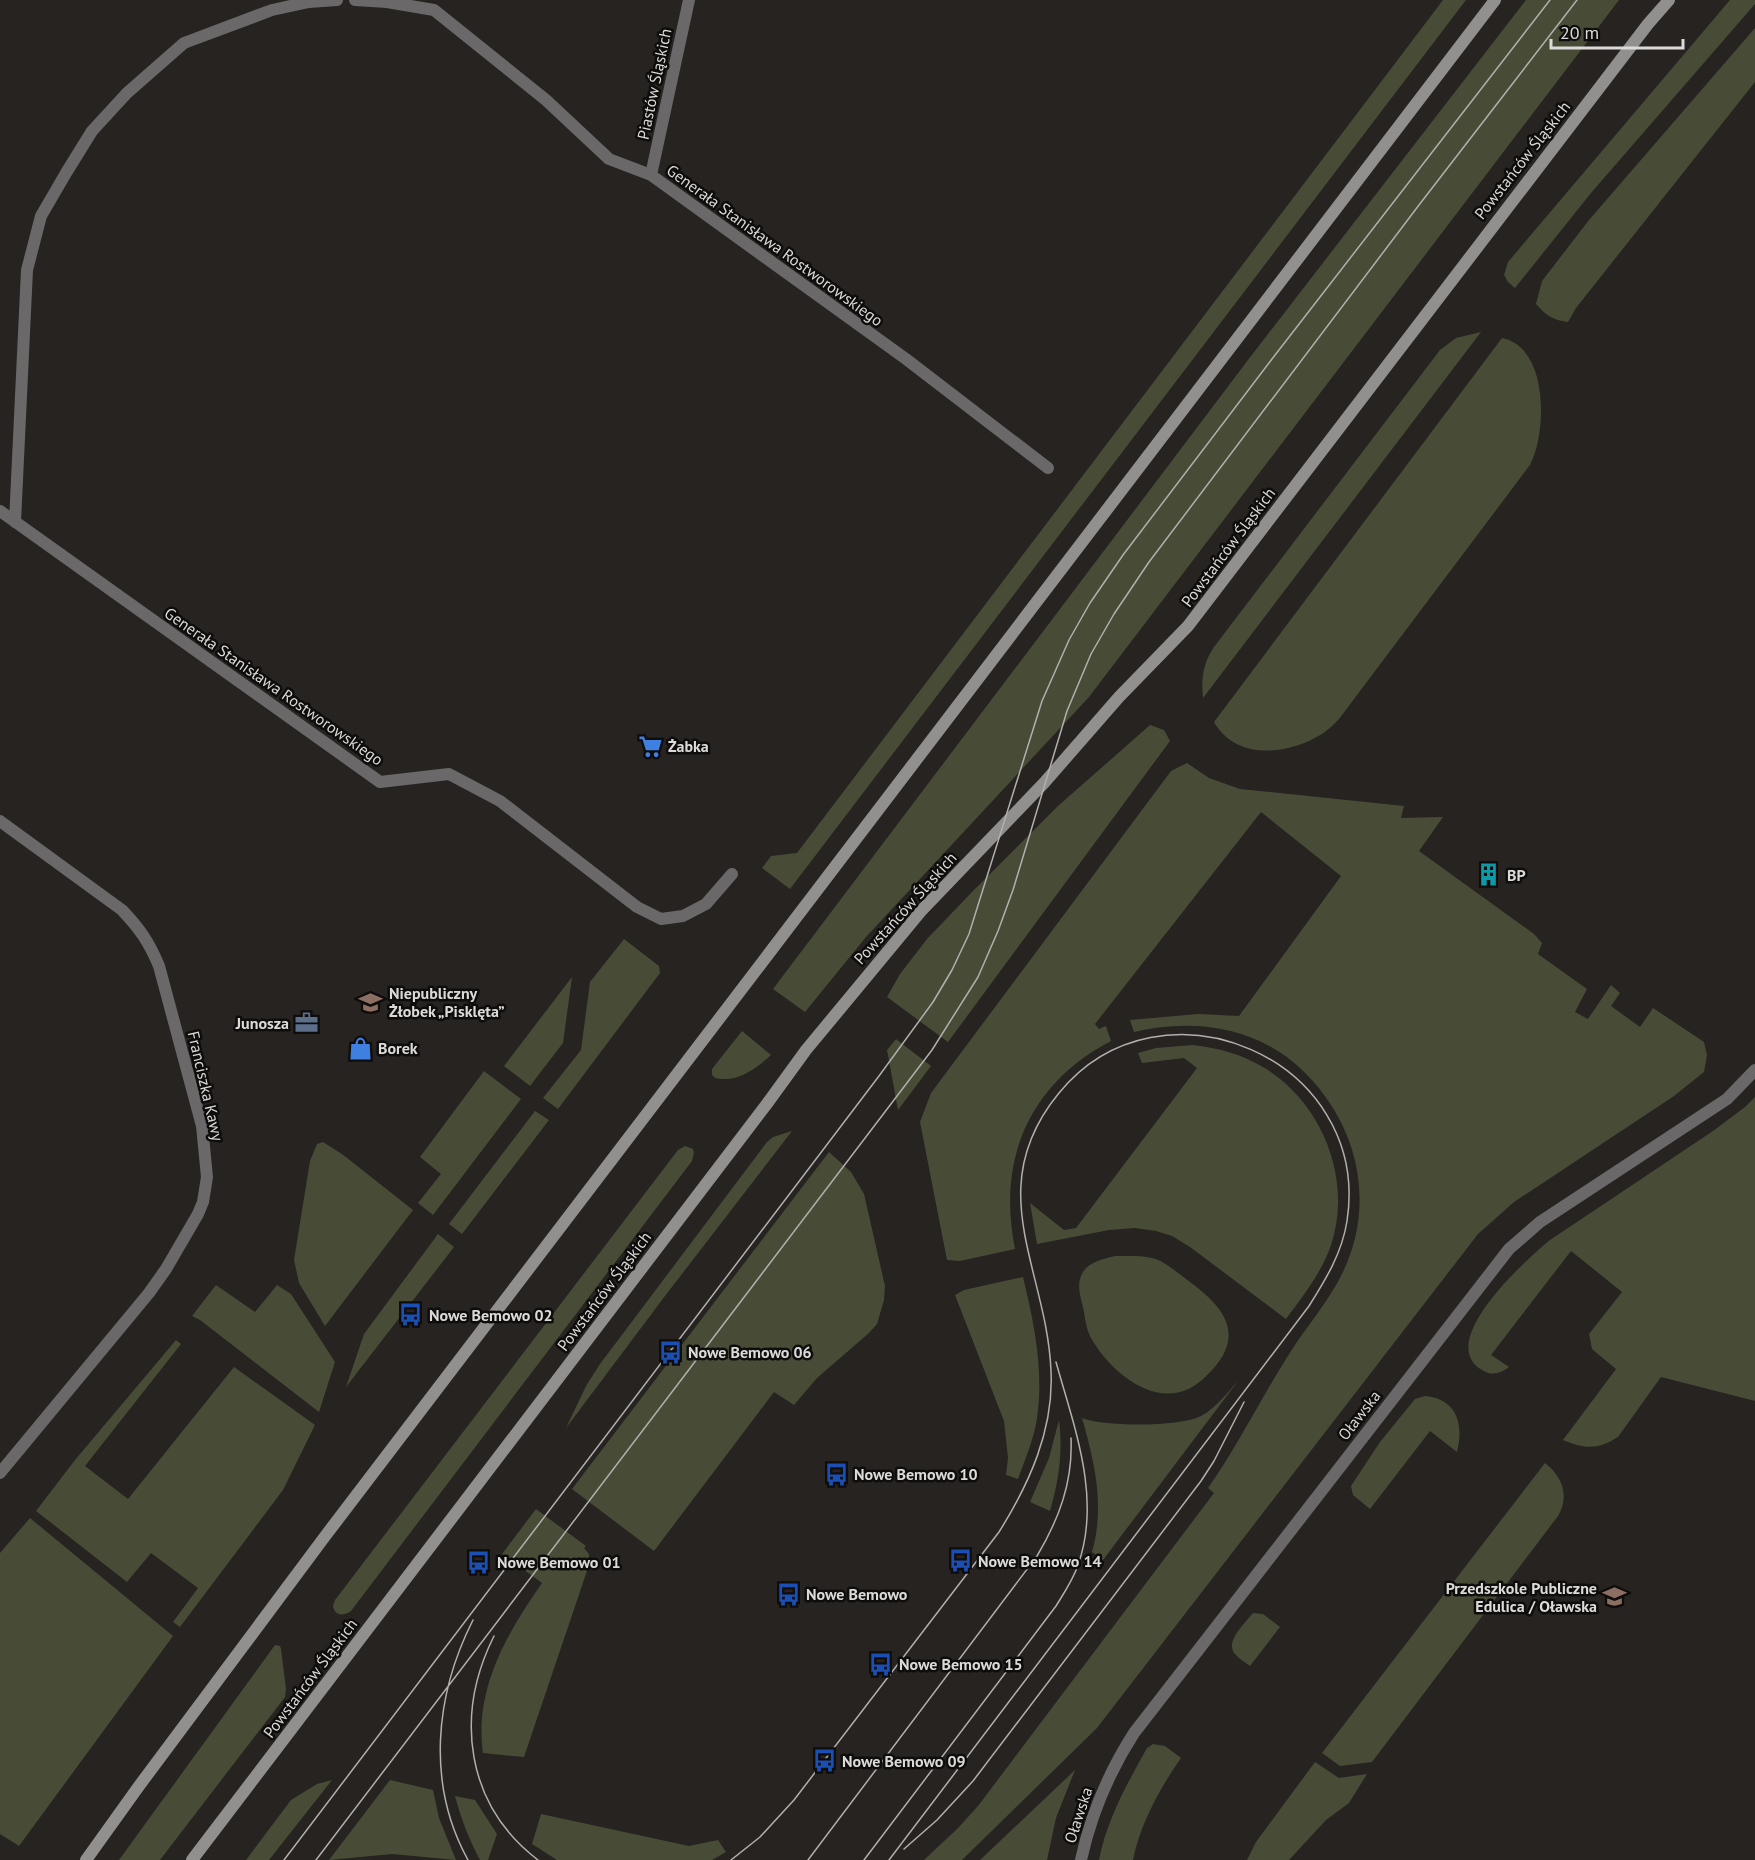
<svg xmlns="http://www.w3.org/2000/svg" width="1755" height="1860" viewBox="0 0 1755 1860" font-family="'PT Sans',sans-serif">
<rect width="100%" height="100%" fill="#262321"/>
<path fill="#484c36" d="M1443,0H1466L790,889L762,868L771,856L797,853Z
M1526,0H1619L1089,697L866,937L805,1012L773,989L1251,356Z
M1730,0H1755V4L1591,193L1515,288L1508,282L1504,275L1508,262Z
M1755,28V82L1576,308L1568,322C1552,320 1546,315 1536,304L1542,281L1589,220Z
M1481,332L1203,698C1201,679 1203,663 1214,647L1440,350L1456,338Z
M1502,338C1549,347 1547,433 1530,465L1339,719C1334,724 1328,730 1322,734C1288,755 1236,761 1214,722Z
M1150,725L1164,730L1170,741L948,1042L887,997L900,974L927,939L972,892L1058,806Z
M1187,763L1209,778L1240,789L1404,806L1401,818L1443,817L1419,851L1534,934L1542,943L1538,954L1587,989L1575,1012L1588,1019L1611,985L1620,993L1611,1006L1640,1027L1653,1008L1704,1042L1707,1055L1704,1072L1674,1096L1514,1202L1478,1234L1097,1728L962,1860H924L958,1828L978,1806L1214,1493L1208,1488C1237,1447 1259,1402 1286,1359C1304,1329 1328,1303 1343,1272C1377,1201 1357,1121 1300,1068C1254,1026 1193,1018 1134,1032L1130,1020L1198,1014L1239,1016L1341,876L1261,812L1095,1024L1099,1029L1106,1026L1111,1041C1029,1084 997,1159 1015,1249L960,1261L947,1260L920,1122L931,1093L1171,771Z
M624,939L659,966L660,973L558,1109L543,1098L581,1050L590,982Z
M572,977L563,1043L530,1086L504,1066Z
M742,1031L771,1055C756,1069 737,1083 715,1078L712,1075V1069Z
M896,1039L931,1066L898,1110L887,1050Z
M1193,1045C1218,1048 1241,1054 1263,1067C1322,1102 1353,1179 1331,1245C1322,1272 1303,1296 1286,1319L1190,1247L1172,1236L1156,1231L1135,1228L1109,1230L1037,1244L1030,1203L1064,1230L1076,1228L1197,1068L1184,1058L1142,1063L1138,1053L1156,1048Z
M484,1071L521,1099L433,1215L418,1203L441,1174L420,1157Z
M1755,1097V1401L1661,1377L1618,1437C1598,1450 1584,1449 1563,1440L1616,1369L1592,1349L1589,1334L1622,1292L1571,1251L1491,1355L1509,1367C1501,1373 1493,1376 1484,1371C1431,1344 1528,1258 1550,1240L1713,1131L1745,1107Z
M535,1111L549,1120L462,1234L449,1224Z
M792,1131L665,1296L566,1428L586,1386L600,1364L767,1142L773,1137Z
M323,1142L342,1154L413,1210L325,1326L299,1283L294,1260L310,1161L317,1144Z
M685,1146L693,1149L694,1153L692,1161L351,1611C344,1616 335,1617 333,1606L335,1600L678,1150Z
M829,1152L851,1172L864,1194L885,1286L884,1300L877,1324L869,1333L817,1378L794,1405L774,1392L654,1551L572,1489Z
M438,1234L454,1247L346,1387L364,1334Z
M1115,1256C1129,1256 1143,1255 1156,1259C1168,1264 1179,1274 1190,1282C1231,1312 1246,1341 1202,1380C1162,1415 1112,1375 1091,1338C1086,1329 1085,1317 1083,1307C1080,1295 1076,1283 1083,1272C1090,1261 1104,1259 1115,1256Z
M1023,1277C1034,1323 1044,1369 1037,1418C1034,1439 1025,1459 1018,1479L1006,1475L1008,1458L1004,1421L955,1295L964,1290Z
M216,1285L255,1312L277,1285L291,1294L335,1362L319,1412L200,1320L192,1316Z
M176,1340L181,1344L85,1466L128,1499L234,1367L315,1425L283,1490L180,1627L173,1622L198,1588L151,1553L127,1582L36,1511L75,1460Z
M1238,1381L1103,1560L1092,1552C1105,1506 1095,1464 1082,1418C1104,1427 1180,1427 1201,1416C1216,1408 1227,1393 1238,1381Z
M1425,1396C1457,1399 1464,1424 1457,1452L1430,1431L1370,1509L1353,1495L1351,1486L1380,1442L1415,1399Z
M1059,1420C1063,1452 1059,1480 1050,1511L1030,1502L1049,1458Z
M1545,1463C1562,1476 1570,1496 1558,1516L1372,1762L1340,1766L1322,1753Z
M536,1509L586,1546L584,1548L589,1554V1565L524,1757L483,1753C474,1689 507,1633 542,1583L502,1554Z
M30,1518L173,1636L19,1846L0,1834V1553Z
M1253,1613L1263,1614L1280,1627L1250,1666C1245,1662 1239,1659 1235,1654C1224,1642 1246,1622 1253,1613Z
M275,1645L280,1646L281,1649L286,1689L285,1697L160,1860H119Z
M1153,1744L1165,1746L1181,1758C1160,1788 1140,1824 1133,1860H1099C1107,1819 1127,1784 1147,1748Z
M1315,1762L1339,1778L1367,1774L1349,1803L1326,1820L1289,1860H1247L1256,1842Z
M1075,1770L1056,1818L1047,1860H980Z
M332,1780L269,1860H246L291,1800L317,1784Z
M390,1780L433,1790L439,1818L456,1860L392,1854L329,1860Z
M455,1796L475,1800L497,1834L488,1860H480C469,1839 461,1819 455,1796Z
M541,1814L689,1846L718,1840L726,1852L712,1860H557L532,1844Z"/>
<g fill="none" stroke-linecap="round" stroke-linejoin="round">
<path stroke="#6a6868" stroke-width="12" d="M355,0L387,2L434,10L546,100L609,159L651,175L906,359L1048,468
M651,175L689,0
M0,511L380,782L449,774L500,801L637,907L661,919L683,916L706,904L732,874
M15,522L27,270L41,216L66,173L92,131L127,93L184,43L272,10L309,2L337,0
M0,821L122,910C140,929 149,942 159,966L202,1126L207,1177L203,1202L198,1214L166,1269L149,1293L0,1473
M1081,1860C1091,1814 1109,1772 1134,1733L1509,1249L1540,1222L1727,1099L1755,1070"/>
<path stroke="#928f8f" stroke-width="12" d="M86,1860L139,1786L326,1535L1495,0
M192,1860L769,1101L806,1050L922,910L1044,783L1119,697L1188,626L1648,24L1669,0"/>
<path stroke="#b2b0af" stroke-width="1.5" d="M494,1636C454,1716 466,1805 538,1860
M904,1849L937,1820L973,1781L1201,1481L1214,1461L1244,1402
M284,1860L879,1076L933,1002L952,970L969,934L1042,701L1069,640L1090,603L1123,555L1272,359L1550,0
M316,1860L932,1050L978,977L998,931L1013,890L1067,711L1091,654L1114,614L1149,562L1419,205L1577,0
M468,1860C426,1784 435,1695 473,1620
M731,1860L760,1837L794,1800L999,1532C1029,1484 1054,1430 1051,1371C1047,1269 980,1189 1059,1093C1161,968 1372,1059 1347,1221C1342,1253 1326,1279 1309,1306L889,1860
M808,1860L1037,1556C1059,1519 1073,1482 1071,1438
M864,1860L1056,1606C1064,1593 1073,1580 1078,1565C1102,1498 1074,1427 1056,1362"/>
</g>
<defs>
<symbol id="supermarket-bare" viewBox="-9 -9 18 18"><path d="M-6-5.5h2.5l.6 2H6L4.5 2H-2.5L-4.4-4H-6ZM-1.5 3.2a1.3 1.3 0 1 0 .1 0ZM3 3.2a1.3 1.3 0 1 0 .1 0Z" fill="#3f7fe0" stroke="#0e0d0c" stroke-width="2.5" paint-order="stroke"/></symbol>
<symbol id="building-bare" viewBox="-9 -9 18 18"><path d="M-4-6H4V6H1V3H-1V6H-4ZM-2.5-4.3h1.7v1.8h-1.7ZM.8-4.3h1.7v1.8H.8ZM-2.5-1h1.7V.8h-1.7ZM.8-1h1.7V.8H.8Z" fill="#0f9aa8" stroke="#0e0d0c" stroke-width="2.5" paint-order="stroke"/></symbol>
<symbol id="school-bare" viewBox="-9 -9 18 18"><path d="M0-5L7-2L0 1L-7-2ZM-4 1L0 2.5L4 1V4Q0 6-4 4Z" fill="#8d6e63" stroke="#0e0d0c" stroke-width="2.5" paint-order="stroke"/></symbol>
<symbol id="office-bare" viewBox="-9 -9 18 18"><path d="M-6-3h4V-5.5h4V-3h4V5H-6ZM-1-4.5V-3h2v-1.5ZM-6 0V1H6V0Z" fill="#5c6f8a" stroke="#0e0d0c" stroke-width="2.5" paint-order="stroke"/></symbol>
<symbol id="shop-bare" viewBox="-9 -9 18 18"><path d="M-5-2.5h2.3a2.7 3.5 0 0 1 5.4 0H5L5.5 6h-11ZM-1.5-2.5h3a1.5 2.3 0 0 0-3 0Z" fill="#3f7fe0" stroke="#0e0d0c" stroke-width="2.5" paint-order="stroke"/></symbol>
<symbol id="bus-bare" viewBox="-9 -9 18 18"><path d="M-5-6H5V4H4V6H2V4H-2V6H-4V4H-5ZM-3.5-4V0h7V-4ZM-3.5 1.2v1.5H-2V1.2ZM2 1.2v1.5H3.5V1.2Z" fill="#1a4fb4" stroke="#0e0d0c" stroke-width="2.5" paint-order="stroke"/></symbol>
</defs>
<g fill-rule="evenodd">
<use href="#supermarket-bare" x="634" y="730" width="33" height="33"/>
<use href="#building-bare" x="1472" y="858" width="33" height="33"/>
<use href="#school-bare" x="354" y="986" width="33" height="33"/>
<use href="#office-bare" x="290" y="1006" width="33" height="33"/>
<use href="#shop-bare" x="344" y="1032" width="33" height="33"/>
<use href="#bus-bare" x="394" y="1298" width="33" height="33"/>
<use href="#bus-bare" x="654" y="1336" width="33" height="33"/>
<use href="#bus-bare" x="820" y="1458" width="33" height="33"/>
<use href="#bus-bare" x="944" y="1544" width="33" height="33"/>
<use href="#bus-bare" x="462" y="1546" width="33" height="33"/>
<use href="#bus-bare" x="772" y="1578" width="33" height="33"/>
<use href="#school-bare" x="1598" y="1580" width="33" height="33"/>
<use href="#bus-bare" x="864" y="1648" width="33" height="33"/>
<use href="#bus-bare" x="808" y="1744" width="33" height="33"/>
</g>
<g text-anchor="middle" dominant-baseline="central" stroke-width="5" stroke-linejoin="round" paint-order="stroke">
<g font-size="16" fill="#dcdad9" stroke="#0e0d0c">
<text transform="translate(654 84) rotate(-78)">Piastów Śląskich</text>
<text transform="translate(1522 160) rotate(-52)">Powstańców Śląskich</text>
<text transform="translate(775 245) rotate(36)">Generała Stanisława Rostworowskiego</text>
<text transform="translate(1228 547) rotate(-53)">Powstańców Śląskich</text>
<text transform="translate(274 686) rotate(35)">Generała Stanisława Rostworowskiego</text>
<text transform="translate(905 908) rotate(-48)">Powstańców Śląskich</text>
<text transform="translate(206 1086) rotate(77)">Franciszka Kawy</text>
<text transform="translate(604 1291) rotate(-53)">Powstańców Śląskich</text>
<text transform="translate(1359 1415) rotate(-52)">Oławska</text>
<text transform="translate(310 1678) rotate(-53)">Powstańców Śląskich</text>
<text transform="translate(1078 1815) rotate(-72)">Oławska</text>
</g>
<g font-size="16" font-weight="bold" fill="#dcdad9" stroke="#0e0d0c" text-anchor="start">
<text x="668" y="746">Żabka</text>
<text x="1507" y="875">BP</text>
<text x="389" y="993">Niepubliczny<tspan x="389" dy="18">Żłobek „Pisklęta”</tspan></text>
<text x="289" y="1023" text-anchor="end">Junosza</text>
<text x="378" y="1048">Borek</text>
<text x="429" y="1315">Nowe Bemowo 02</text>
<text x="688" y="1352">Nowe Bemowo 06</text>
<text x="854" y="1474">Nowe Bemowo 10</text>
<text x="978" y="1561">Nowe Bemowo 14</text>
<text x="497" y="1562">Nowe Bemowo 01</text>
<text x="1597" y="1588" text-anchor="end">Przedszkole Publiczne<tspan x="1597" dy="18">Edulica / Oławska</tspan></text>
<text x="806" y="1594">Nowe Bemowo</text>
<text x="899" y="1664">Nowe Bemowo 15</text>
<text x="842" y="1761">Nowe Bemowo 09</text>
</g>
</g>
<path d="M1551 39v9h132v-9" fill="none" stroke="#dcdad9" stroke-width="3"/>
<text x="1560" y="39" font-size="18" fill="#dcdad9" stroke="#0e0d0c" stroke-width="4.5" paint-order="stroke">20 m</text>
</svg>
